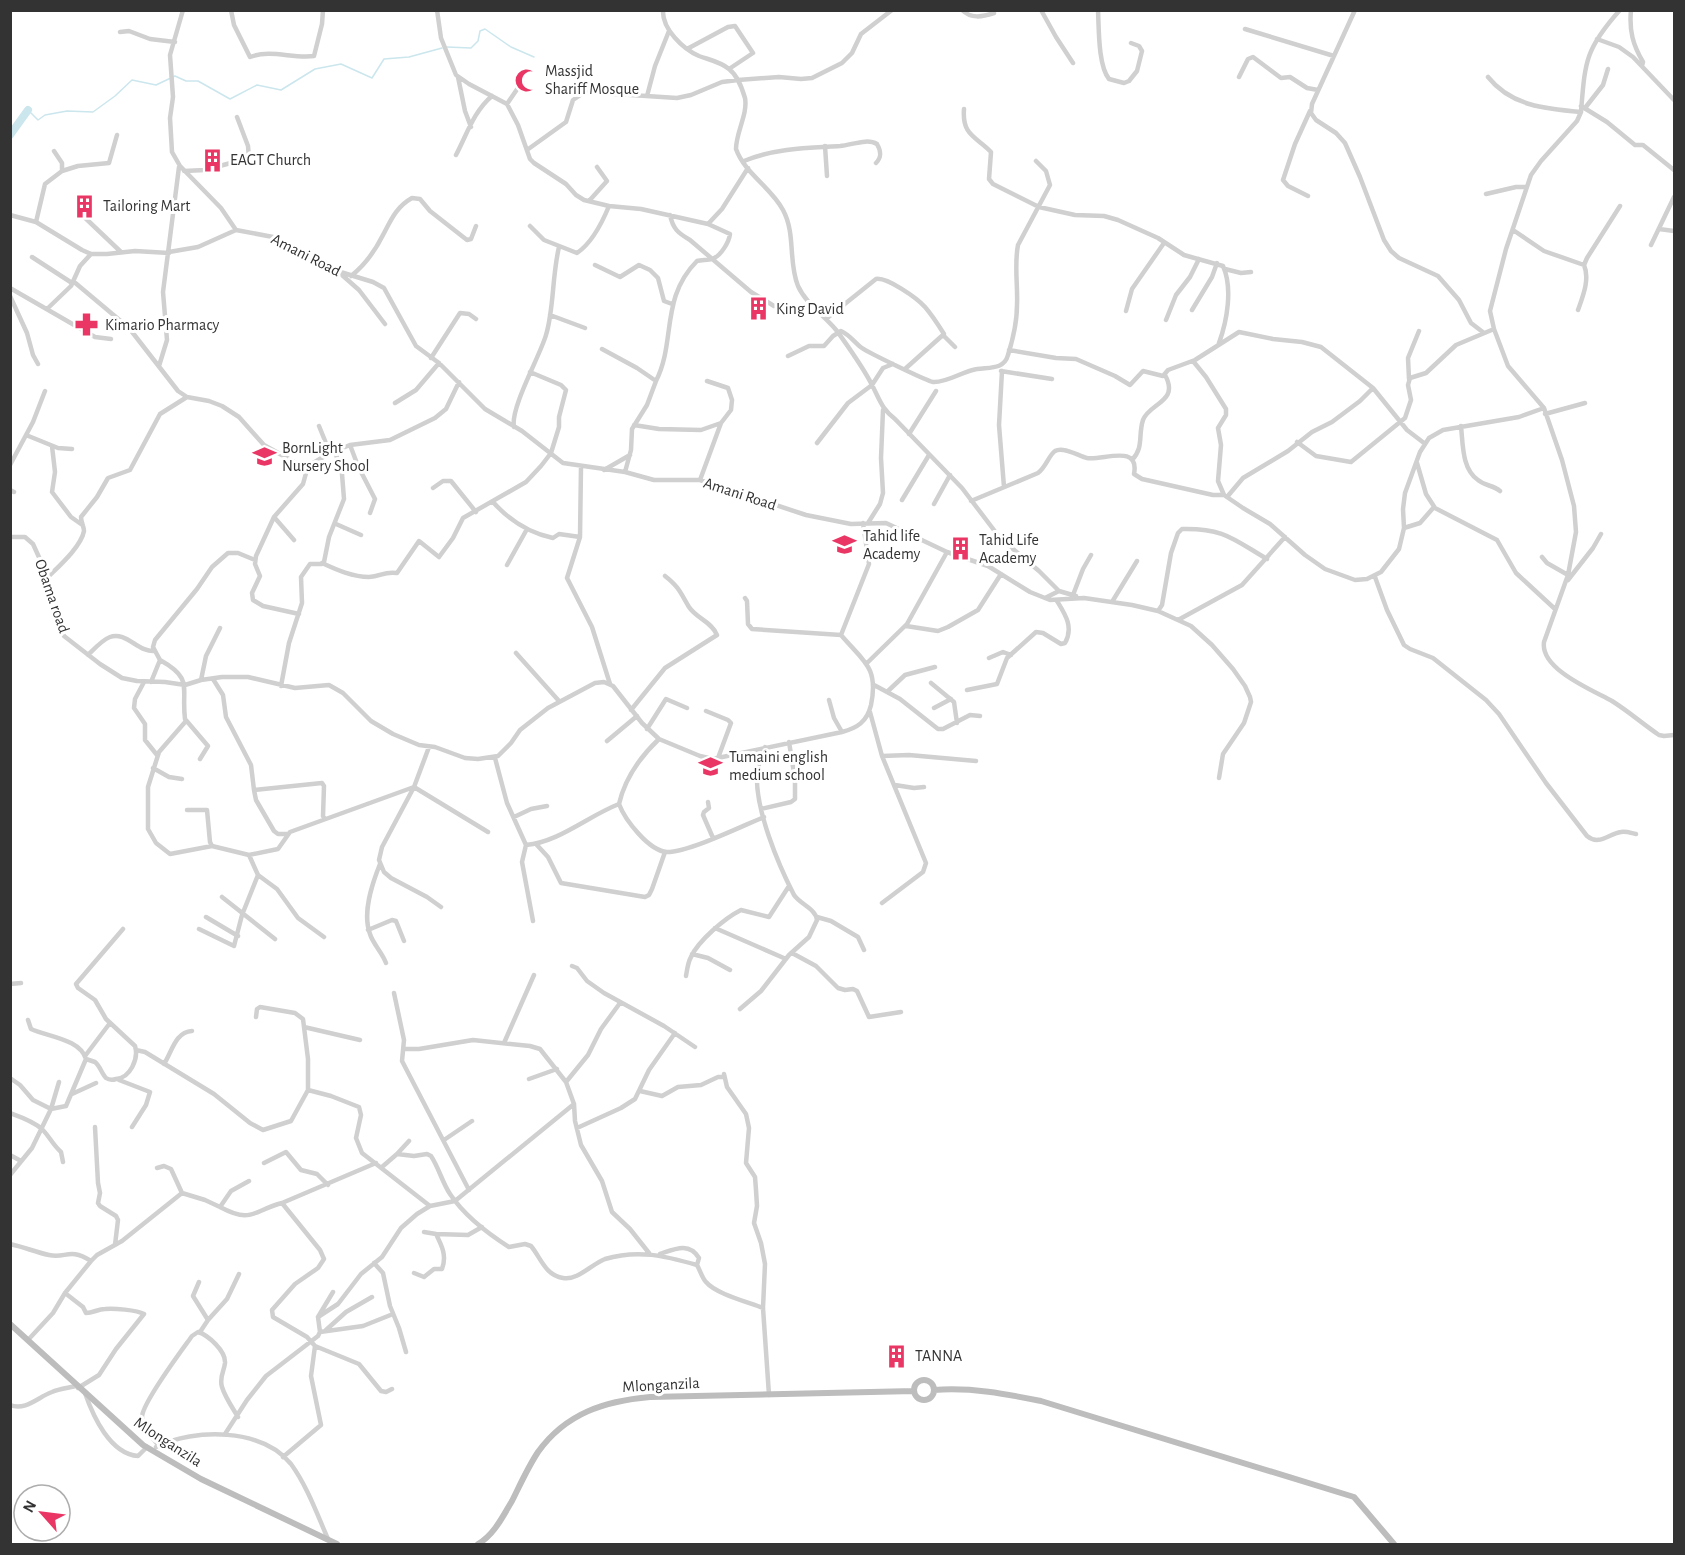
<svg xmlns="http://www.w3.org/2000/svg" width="1685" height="1555" viewBox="0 0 1685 1555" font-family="'Alegreya Sans',sans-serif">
<rect width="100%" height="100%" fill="#fff"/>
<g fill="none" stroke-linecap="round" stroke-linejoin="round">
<path stroke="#cbe6ed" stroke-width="1.5" d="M447,47L471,48L478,41L480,31L485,29L511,47L534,57
M28,110L38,120L45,115L67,111L93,112L115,96L132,80L156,85L175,76L186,81H198L230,99L257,85L281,90L315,69L341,64L372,78L384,59L409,57L442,48"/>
<path stroke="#cbe6ed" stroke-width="8" d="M10,135L28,110"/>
<path stroke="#d0d0d0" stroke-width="4.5" d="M183,10L170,55L173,97L170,118L172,152L180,166L221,208L236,230L273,237L334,270L373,282L384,288L416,346L439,363L485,409L522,431L563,463L625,472L654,480H700L806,515L851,524L886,523L947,552L988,566L1030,592L1050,600L1084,598L1132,605L1158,611L1191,626L1212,645L1233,669L1245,686L1250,697L1251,702L1244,723L1223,754L1219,778
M231,10L234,25L250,57C271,49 293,59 314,56L322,24L323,10
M437,10L441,38L456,75L469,84L507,104L518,125L530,159L534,163L566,184L576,195L584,200L609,206L641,209L708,224L722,209L748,168
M663,10C662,29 683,49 699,56C710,60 721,62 729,69C738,76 742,88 745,98C748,114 736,132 736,149C745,174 771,187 783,210C796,234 788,262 798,286C806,304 825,316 837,331C849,348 863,367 872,385C880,400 881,408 895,419L962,488L1000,538L1039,571L1059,591
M962,10C971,19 982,17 994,13
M1041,10L1056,37L1073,63
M1098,10C1099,29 1098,65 1109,79L1124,83L1129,81L1137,71L1142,51L1139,46L1131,43
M1355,10L1312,104L1311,113L1316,120L1336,133L1345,143L1360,177L1384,240L1391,251L1399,258L1438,276L1459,300L1471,323L1484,333
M1620,10C1585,49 1585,62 1581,112L1577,121L1541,161L1531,175L1506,249L1490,311L1494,329L1508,366L1544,408L1562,460L1574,506L1576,532L1568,575L1544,642C1540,669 1592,690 1612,701C1628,711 1643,724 1659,735L1664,736L1674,735
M1631,10C1629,31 1633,45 1643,62L1642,66
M1245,29L1334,56
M120,32L129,31L150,39L175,42
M1597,39L1619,47L1633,57L1674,100
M687,49L728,27L735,26L753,53L729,69
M458,77L465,111L471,127
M1239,77L1248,59L1253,57L1281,78L1290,77L1307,88L1318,90
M1488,77C1511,106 1546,109 1581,112
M647,96L655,66L669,31
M507,104L522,82
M1581,106L1607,122L1635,145H1643L1674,170
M1585,108L1603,85L1608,69
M964,109C962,135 975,136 991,152L989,179L993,184L1039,207L1075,215L1104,216L1118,220L1158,238L1184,255L1223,266C1233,288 1227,321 1219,343
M825,146L827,176
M527,150L566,122L573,100L585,92L677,98L691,95L722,82L738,80L779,77L801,79L812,78L842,63L852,53L861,34L892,10
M456,155C467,134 474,111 492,96
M744,161C775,148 807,148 840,146C852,145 867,138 877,144C881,151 882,157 876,163
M62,171L78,166L109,163L117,135
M184,171L205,170L249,158L248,146L237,117
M1486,194L1516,187H1526
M1308,196L1288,186L1283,180L1295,144L1310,111
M589,201L607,181L597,167
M81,214L121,252
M10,215L36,222L82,250L91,254H107L135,251L169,253
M670,215C673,229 678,233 690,240L751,292L774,306
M36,222L45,184L62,171V163L54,151
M530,226L544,240L577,253C592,243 602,223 609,206
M1659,229L1674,231
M1513,230L1544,251L1584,265
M1651,245L1674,197
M169,252L198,247L236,230
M32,257L72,283
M595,265L620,277L639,265L650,270L658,278L664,301L672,304
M1225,269L1241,273L1251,272
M342,275L359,290L385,324
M351,276C365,265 375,251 383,235C391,220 396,207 412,198L420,199L430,211L467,240L471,239L476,226
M73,281L129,328L178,391L187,397L209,401L222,406L239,417L264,445L303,467L308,466L330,453L350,445L390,440L435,418L446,409L459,382
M10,288L95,337L111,339
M10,296L27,333L33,355L38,364
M47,309L71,286L80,266L91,254
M1192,310L1212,277L1217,263
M1578,310C1583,296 1590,279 1584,265L1587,258L1620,206
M1126,311L1132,289L1164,243
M550,315L585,328
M826,319L876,279C887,277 917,298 925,307C932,315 939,326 944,334L905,369
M1166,320L1176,295L1190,277L1199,259
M944,336L955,347
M602,349L637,368L656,381L647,405L632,429L631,450L625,472
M1009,350L1056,358L1076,359L1115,376L1130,385L1143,371L1163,376L1168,370L1195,360L1239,332L1273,339L1302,342L1321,347L1373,388L1407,430L1424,443
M788,356L809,346H824L833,336L841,331C850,335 855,343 862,348C869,353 927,381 933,382C947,383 963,371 977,369C989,367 1004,370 1008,355C1013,339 1017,322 1017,305C1018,285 1014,265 1018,245L1050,185L1046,171L1036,161
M431,358L460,313L469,314L476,319
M1193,361L1206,377L1226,409V415L1218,428L1221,445L1218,481L1224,495L1243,508L1270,524L1305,555L1325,569L1355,580L1367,579L1381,572L1399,549L1404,528L1403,509L1405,493L1420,452L1429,438L1443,430L1519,417L1544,408
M159,366L167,340L163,292L179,167
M1001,371L1052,379
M1002,371L999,425L1004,487
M1409,379L1408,358L1419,331
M656,381C676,342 660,298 697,261C701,260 708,260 712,259C721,256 729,242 730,234L708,224
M395,403L416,390L439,363
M1545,414L1585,403
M634,425L659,429L701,430L721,423
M319,426L330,453
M1461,426C1463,445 1462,469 1478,480C1485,486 1493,485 1500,491
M514,427C510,408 540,356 546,335C554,309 552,276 559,247
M909,434L936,391
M26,435L58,448L72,449
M1297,442L1316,456L1351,462L1405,418L1411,400L1408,385L1410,378L1426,373L1456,345L1494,329
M817,443L848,403L872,385L883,368L893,364
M350,445L358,466L375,499L370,513
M52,446L55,472L52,492L71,517L81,524
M1132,460C1144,448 1138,435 1143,420C1149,403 1180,402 1165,375
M1417,463L1426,494L1435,508L1497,540L1516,573L1555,609
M10,465L33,422L45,391
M581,467L580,537L567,578L592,627L610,684
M604,470L630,455
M700,480L721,423L731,410L732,400L728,388L707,381
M433,488L443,481H451L476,512
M10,490L14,492
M1227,497L1243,478L1288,451L1312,432L1332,422L1360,401L1373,388
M902,500L929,455
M971,501L1038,473C1046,467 1049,455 1055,451C1063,446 1079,456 1087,458C1102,461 1140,443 1134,474L1142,479L1213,495H1224
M493,502C509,520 529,533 553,538L559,534L580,537
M934,504L950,475
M274,517L294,540
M868,523L880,504L883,493L881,458L883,410
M336,524L361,535
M1404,528L1420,523L1434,507
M10,537H25L33,544L48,577L64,636L100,664L122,678L137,681L165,682L185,685L201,680L222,677H248L295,688L329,685L343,693L371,721L393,734L419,745L435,747L465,758L478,759L498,756L511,743L520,730L548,708L595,683L604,682L613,686L642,723L659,739L700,756L713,759L842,732C857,728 867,722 871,705C879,667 863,661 841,635L869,564L863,523
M1542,557L1547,563L1568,575
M322,563C337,570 353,577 369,577C381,577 383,571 397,573L419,541L439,557L453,538L463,518L526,482L541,466L551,453L559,427V417L566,390L561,385L530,372
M507,565L527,529
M48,577C58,567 81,547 84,531C84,527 81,522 81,517L97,497L108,478L130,470L160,414L187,397
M1375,577L1387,610L1404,645L1410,649L1433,658L1486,700L1499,714L1546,783L1587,836C1599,846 1608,834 1621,832C1626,831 1631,833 1636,834
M1568,580L1593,548L1601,534
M1073,595L1083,569L1091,555
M745,598L747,601L748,624L752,629L841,635
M1045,598L1059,591L1076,596
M1112,602L1137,561
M1158,611L1162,605L1171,553L1178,533L1182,529C1224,528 1233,539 1267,559
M299,614L263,606L253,600L252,593L260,576L255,564L256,556L274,517L303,484L308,466
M1178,620L1242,585L1285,537
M906,626L938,631L948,627L978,610L1001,574
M516,653L559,701
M88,655C94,649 102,640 110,637C126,631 139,653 155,651
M989,658L1003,652L1011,655
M160,660C194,679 181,687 185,719L208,746L200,759
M866,664L907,624L947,552
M213,679L223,695L226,717L251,765L254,790L256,800L274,831L278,834H288
M201,680L206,656L220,628
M144,682L135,699L134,708L145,724V740L157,755
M151,682L160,660L153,647L155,640L197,589L212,567L228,553H238L255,560
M931,683L954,702L957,723
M874,685L900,699L938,729H943L970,715L980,716
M281,686L289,643L302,603L301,577L310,564H322L324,562L329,537L344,499L342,474L335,451
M967,690L997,684L1007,658L1036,632L1043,633L1061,644L1065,643C1074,627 1065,614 1057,601
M888,691L905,675L935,667
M829,700L834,718L842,732
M934,708L951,699
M631,710L665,668L717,635C712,622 696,618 689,607C680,592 679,587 665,576
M706,711L728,720L731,723L718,758
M870,712L882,756L926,863L923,872L882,903
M186,721L159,752L148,787V829L156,843L170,854L212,846
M647,729L666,699L687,708
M659,739C640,757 625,778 619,804C625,820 649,851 667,852C689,852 742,826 764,817
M607,741L637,716
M429,747L414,787L382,847L379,860L384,872L391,878L427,897L441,907
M882,756L909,755L976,761
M495,758L507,803L526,845L522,862L533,921
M153,768L169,777L182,779
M895,785L914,788L924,787
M254,790L322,783L324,786L323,816L325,819
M708,802L709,808L704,812L703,815L713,838
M761,809L791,802L795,799V779L789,742
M187,810H207L210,842L212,846L249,855L278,849L290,832L414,787L488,832
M514,817L531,809L547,806
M536,844L548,857L561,883L645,897L649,895L652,889L665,852
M526,845C559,842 588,816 619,804
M249,855L258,875L277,889L298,918L324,937
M380,864C372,884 362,913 370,934C373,944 382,952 386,963
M222,897L275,939
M206,917L238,936
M817,917L831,921L858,937L864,950
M715,928L786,959
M199,929L234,946L242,915L258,875
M368,930L392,920L396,921L404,941
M792,953L816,966L838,988L845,990L853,989L857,991L869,1017L901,1012
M692,954L708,958L730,970
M572,966L577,968L587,981L604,993L664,1026L695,1047
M686,976C687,970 688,962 691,957C698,941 725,918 741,910L769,917L789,886
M10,984L21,983
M394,993L404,1040L402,1061L469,1190
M740,1009L761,991L789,955L809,937L817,920C816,909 800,904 794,895C778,864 755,809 757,774C758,765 762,755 765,747
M256,1017L257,1009L260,1007L295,1013L303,1019L308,1059V1090L331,1096L359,1107L361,1115L356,1138L362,1153L430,1206
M304,1027L360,1040
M504,1043L534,975
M404,1049H419L473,1040L530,1046L540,1049L566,1082L574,1104L575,1121L581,1145L602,1181L612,1212L630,1229L649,1253
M136,1050L145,1052L214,1094L250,1123L263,1130L291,1121L308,1090
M85,1056L110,1023
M86,1059L95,1062C100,1066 102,1074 106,1078C109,1080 113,1080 116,1079C130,1078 139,1059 135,1046L106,1019L95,1000L78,988L76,984L123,929
M164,1064C172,1052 175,1032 192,1031
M10,1078L20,1085L33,1100L51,1109L59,1082
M529,1079L557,1069
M119,1080L150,1092L146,1105L132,1127
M566,1082L588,1055L601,1029L620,1003
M640,1091L662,1096L678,1087L701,1085L718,1077H724
M72,1094L96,1083
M10,1113C21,1117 33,1121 42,1129C49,1136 53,1145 61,1152L63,1162
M95,1127L98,1183L100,1193L98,1203L100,1206L116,1216L118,1220L115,1245
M577,1128L621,1108L635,1099L649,1070L675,1033
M444,1140L472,1121
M397,1154L409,1141
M10,1155L21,1161
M264,1163L286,1152L301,1170L317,1174L328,1185
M382,1167L397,1154L414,1156L427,1154L431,1156C439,1168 442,1182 450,1194C464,1215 487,1233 509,1247L525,1244L531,1246C541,1258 545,1275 563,1278C577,1281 592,1264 605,1259C638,1249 665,1256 697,1265C700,1270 702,1278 706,1282C716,1294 748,1302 763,1308L765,1264L761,1243L754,1223L757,1206L756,1190L755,1177L746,1163L749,1128L746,1114L727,1087L724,1074
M157,1168L164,1166L171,1169L182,1193
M10,1175L32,1148L51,1109L66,1106L86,1059C80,1039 49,1037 31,1029L28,1020
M282,1203L376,1163
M220,1207C252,1224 252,1211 282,1203L320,1250L324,1259L318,1268L295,1284L272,1310L273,1317L307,1337L315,1346L359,1364L381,1391L386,1392L392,1389
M436,1234L468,1235L482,1227
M10,1244C24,1247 35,1252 49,1255C66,1259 69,1247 91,1261
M660,1254C675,1249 689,1242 699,1258L697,1265
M374,1263L383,1273L390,1306L399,1328L406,1352
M414,1273L424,1277L434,1269H442C447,1256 442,1246 436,1234L424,1232
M199,1282L193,1296L208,1320L200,1332
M65,1293L83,1307L86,1313C93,1313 98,1309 105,1309C113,1308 137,1310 144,1314L116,1349L99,1375L78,1388
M763,1308L769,1395
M318,1317L338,1304L361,1274L382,1257L401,1228L417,1214L430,1206L455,1201L574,1104
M208,1320L227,1299L239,1274
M326,1330L346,1312L372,1297
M320,1332L363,1326L393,1314
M28,1340L53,1313L65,1293L91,1261L97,1255L122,1241L182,1193L205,1200L220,1207L231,1191L249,1181
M85,1393C93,1416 110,1454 138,1456L147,1447
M10,1405C26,1411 38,1397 52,1392C59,1389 68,1388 76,1386
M225,1434L247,1400L266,1376L318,1336L320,1332L318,1317L333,1292
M159,1446C153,1438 142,1428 142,1417C142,1403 182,1350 192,1336L198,1332C208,1335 226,1351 225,1363C224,1372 219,1377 222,1387C225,1397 232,1407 238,1417
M156,1447C195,1428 262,1428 291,1464C307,1486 317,1514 328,1539
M283,1457L321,1425L311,1376L315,1346"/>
<path stroke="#bdbdbd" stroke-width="6" d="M10,1324L143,1445L201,1479L337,1544
M914 1390a10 10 0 1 1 20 0a10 10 0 1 1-20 0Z
M934,1390C971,1387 1006,1394 1041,1401L1354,1497L1394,1544
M478,1544C494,1535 503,1516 512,1501C520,1485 528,1467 538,1452C566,1413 605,1401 650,1397L914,1391"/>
</g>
<defs>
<symbol id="mosque-bare" viewBox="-9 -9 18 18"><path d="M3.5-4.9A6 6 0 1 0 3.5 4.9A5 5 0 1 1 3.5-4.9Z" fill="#e93664" stroke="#fff" stroke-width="2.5" paint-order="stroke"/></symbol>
<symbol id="building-bare" viewBox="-9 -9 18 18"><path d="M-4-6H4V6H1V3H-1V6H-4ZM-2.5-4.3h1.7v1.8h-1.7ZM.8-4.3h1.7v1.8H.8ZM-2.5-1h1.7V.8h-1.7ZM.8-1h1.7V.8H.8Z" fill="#e93664" stroke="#fff" stroke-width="2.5" paint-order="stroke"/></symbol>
<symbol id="pharmacy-bare" viewBox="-9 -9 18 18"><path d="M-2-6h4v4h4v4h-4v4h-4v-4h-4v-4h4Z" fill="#e93664" stroke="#fff" stroke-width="2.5" paint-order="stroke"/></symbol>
<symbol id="school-bare" viewBox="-9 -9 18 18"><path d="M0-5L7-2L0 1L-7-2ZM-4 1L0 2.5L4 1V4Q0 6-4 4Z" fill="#e93664" stroke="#fff" stroke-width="2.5" paint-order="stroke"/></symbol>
</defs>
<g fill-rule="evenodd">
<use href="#mosque-bare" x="510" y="64" width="33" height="33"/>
<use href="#building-bare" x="196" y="144" width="33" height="33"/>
<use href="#building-bare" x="68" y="190" width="33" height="33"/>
<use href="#building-bare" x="742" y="292" width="33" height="33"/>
<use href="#pharmacy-bare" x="70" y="308" width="33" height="33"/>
<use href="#school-bare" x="248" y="440" width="33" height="33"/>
<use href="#school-bare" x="828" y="528" width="33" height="33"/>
<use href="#building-bare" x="944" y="532" width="33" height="33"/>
<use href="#school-bare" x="694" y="750" width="33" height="33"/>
<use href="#building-bare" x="880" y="1340" width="33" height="33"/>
</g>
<g text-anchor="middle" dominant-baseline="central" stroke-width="6" stroke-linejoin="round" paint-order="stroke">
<g font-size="16" fill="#333" stroke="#fff" text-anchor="start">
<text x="545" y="71">Massjid<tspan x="545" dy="18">Shariff Mosque</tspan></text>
<text x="230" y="160">EAGT Church</text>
<text x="103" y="206">Tailoring Mart</text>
<text x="776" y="309">King David</text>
<text x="105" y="325">Kimario Pharmacy</text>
<text x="282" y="448">BornLight<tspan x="282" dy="18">Nursery Shool</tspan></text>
<text x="863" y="536">Tahid life<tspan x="863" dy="18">Academy</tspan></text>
<text x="979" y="540">Tahid Life<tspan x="979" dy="18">Academy</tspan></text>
<text x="729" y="757">Tumaini english<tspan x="729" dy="18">medium school</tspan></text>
<text x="915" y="1356">TANNA</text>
</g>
<g font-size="16" fill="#333" stroke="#fff">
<text transform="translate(306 255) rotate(27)">Amani Road</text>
<text transform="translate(740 494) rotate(18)">Amani Road</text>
<text transform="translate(52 596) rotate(71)">Obama road</text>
<text transform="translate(661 1385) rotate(-3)">Mlonganzila</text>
<text transform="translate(168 1442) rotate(33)">Mlonganzila</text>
</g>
</g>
<rect width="1685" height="1555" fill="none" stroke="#333333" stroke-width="24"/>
<g transform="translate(42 1513) rotate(298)"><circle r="28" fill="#ffffff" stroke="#adadad" stroke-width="1.5"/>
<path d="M0-4.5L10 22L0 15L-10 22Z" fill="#e93664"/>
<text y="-9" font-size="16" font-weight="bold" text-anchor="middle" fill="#333333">N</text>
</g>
</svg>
